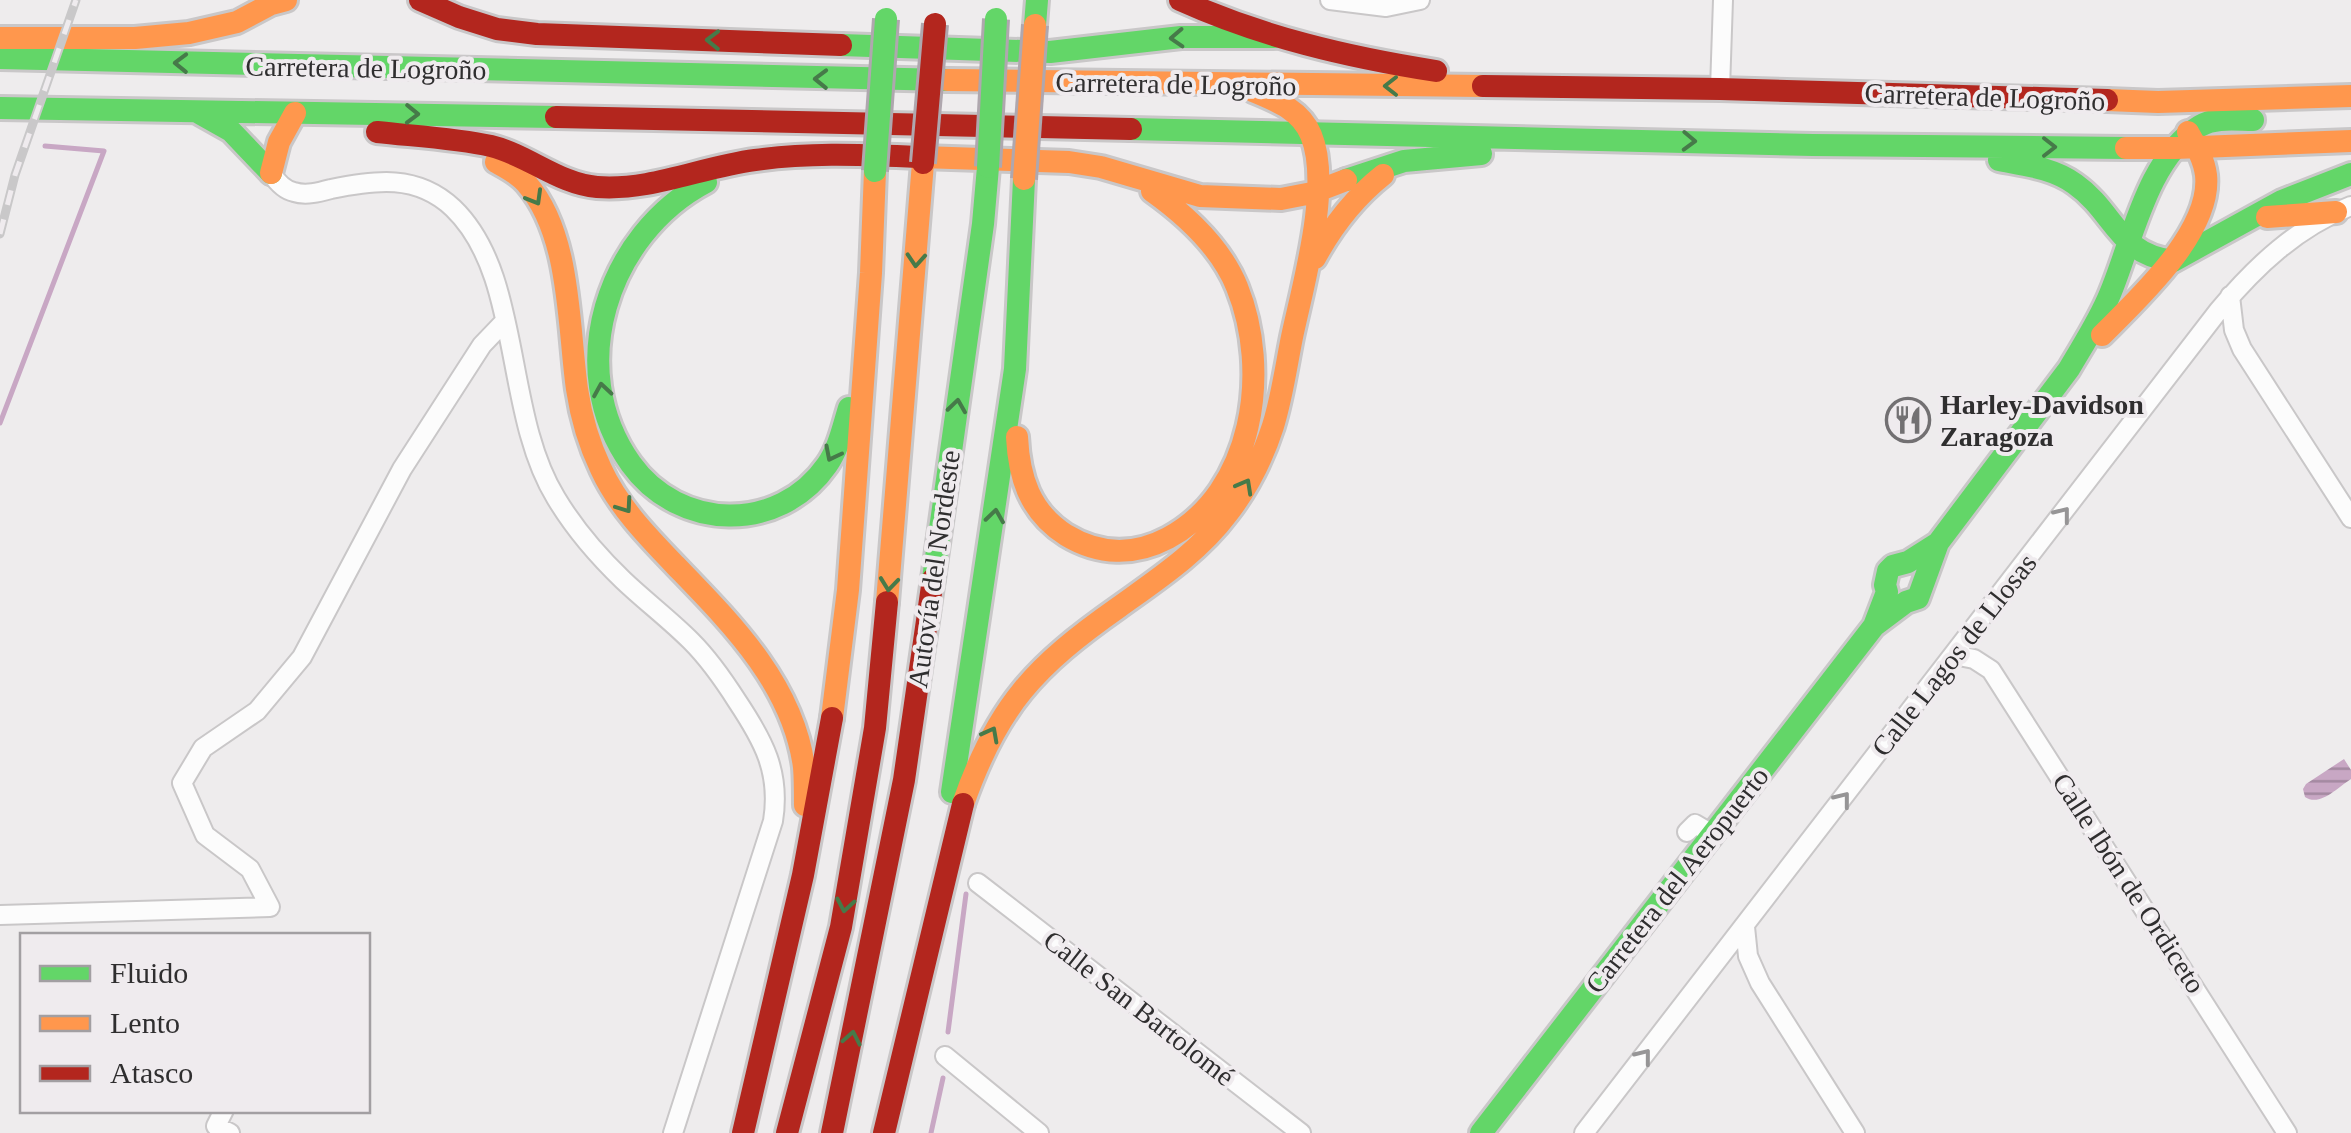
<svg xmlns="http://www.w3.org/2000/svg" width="2351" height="1133" viewBox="0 0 2351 1133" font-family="Georgia,serif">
<defs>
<pattern id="water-rules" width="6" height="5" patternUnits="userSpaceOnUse" patternTransform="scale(2.5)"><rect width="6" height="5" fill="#c8a7c4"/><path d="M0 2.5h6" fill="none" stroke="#a388a0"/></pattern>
</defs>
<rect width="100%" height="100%" fill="#eeeced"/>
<path fill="url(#water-rules)" d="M2344,759L2351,770V779C2337,788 2320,807 2305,797L2303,789L2306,784Z"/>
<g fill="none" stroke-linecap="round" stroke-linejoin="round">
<path stroke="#c8a7c4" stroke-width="5" d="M0,423L104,151L45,146
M948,1032L966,894
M931,1133L943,1078"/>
<defs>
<path id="street" d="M1330,0L1386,7L1420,0
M1720,89L1723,0
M271,173C277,182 284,190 294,192C306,196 320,192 331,189C375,180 417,174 453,208C523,275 503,412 556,498C574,528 597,555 623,580C645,601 669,619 691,641C709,659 723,679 737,701C763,740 781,772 773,821L673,1133
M2230,296L2234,330L2242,349L2351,518
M1954,655L1974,659L1991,670L2287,1133
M1687,832L1695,824L1712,834
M978,883L1301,1133
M0,915L270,907L250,869L205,835L182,783L203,748L257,711L302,657L402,469L482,345L505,321
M1745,927L1748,956L1760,983L1855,1133
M945,1056L1039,1133
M224,1110L216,1126L230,1133
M1584,1133L2219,310C2256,266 2297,227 2351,206"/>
<path id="fast" d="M1035,25L1037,0
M841,45L1050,52L1181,37H1274
M0,58L948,80
M0,108L556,117
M199,113L231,131L271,173
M1131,129L1813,145L2126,148
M1999,160C2025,165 2053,168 2075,184C2115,212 2117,254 2173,261L2282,201L2351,174
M1346,180L1404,161L1481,154
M706,182C607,234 563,369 631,464C679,531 779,534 827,465C839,448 843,427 849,408
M2069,369C2083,345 2099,321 2110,294C2132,242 2147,158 2200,126C2215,117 2236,120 2253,120
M933,579L983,224L988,167
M1874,626L1906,602L1918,598L1938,543L2069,369
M952,792L1015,369L1024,179
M1481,1133L1874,626L1887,592L1885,585L1888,571L1893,566L1908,562L1938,543"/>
<path id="slow" d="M0,38H135L189,33L237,22L271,4L286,0
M948,80L1483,86
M2107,100L2158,102L2351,96
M2126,148H2175L2351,141
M922,157L1069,162L1101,167L1200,196L1281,199L1312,193L1346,180
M496,162C507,168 519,174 527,184C571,235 568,325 577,389C581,416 589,444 601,469C618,506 647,536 675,565C730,622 793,684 804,767C805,779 805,792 805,805
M271,173L279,142L295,113
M2267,217L2336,212
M1315,258C1333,225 1354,198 1383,175
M2102,335C2139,298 2212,231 2206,175C2204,159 2196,146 2188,132
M1017,437C1019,478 1030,512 1066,535C1099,555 1134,556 1168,538C1254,492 1271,371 1237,287C1221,247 1187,216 1152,191
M887,602L923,163
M832,718L848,590L871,273L875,171
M963,804C997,706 1035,666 1119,607C1158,579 1199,552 1228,513C1248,487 1263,457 1273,426C1282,397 1286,367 1292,337C1303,285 1332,185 1311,135C1301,110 1277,101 1253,91"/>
<path id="jam" d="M420,0L459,17L497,29L537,34L841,45
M1180,0C1262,37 1347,57 1436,71
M1483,86L1720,89L2107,100
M556,117L1131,129
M377,132C413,136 456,138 491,146C528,155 559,184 597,187C652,191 701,167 755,160C811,152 866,155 922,157
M743,1133L803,875L832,718
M787,1133L841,927L875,728L887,602
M832,1133L904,780L933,579
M884,1133L963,804"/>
</defs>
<use href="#street" stroke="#c9c7c8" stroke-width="22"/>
<use href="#fast" stroke="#c9c7c8" stroke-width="28"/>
<use href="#slow" stroke="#c9c7c8" stroke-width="28"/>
<use href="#jam" stroke="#c9c7c8" stroke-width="28"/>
<use href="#street" stroke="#fcfcfc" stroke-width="18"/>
<use href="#fast" stroke="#63d668" stroke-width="22"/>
<use href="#slow" stroke="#ff974d" stroke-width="22"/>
<use href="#jam" stroke="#b3261e" stroke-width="22"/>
<defs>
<path id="rail" d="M0,234L15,175L76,0"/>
</defs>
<use href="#rail" stroke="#c9c8c9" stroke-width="9"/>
<use href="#rail" stroke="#efebee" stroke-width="5" stroke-dasharray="15" stroke-linecap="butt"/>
<defs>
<path id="fast-bridge" d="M988,167L996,19
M875,171L886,19"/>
<path id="slow-bridge" d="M1024,179L1035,25"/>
<path id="jam-bridge" d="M923,163L935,24"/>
</defs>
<use href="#fast-bridge" stroke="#afa7ae" stroke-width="28" stroke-linecap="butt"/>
<use href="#slow-bridge" stroke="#afa7ae" stroke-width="28" stroke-linecap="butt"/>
<use href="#jam-bridge" stroke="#afa7ae" stroke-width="28" stroke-linecap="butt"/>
<use href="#fast-bridge" stroke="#63d668" stroke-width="22"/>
<use href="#slow-bridge" stroke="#ff974d" stroke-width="22"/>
<use href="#jam-bridge" stroke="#b3261e" stroke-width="22"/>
</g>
<defs><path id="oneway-chevron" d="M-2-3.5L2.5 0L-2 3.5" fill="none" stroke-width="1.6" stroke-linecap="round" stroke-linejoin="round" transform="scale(2.5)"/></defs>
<g stroke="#467a49">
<use href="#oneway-chevron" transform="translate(1177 38) rotate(177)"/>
<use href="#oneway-chevron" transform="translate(713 40) rotate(-179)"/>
<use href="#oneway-chevron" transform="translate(181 63) rotate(-179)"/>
<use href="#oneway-chevron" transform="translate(821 79) rotate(-179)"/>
<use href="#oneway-chevron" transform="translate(1391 86) rotate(-180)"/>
<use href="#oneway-chevron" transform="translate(412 114) rotate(1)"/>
<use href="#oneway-chevron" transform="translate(1689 141) rotate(2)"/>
<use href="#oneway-chevron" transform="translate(2049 147)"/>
<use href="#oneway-chevron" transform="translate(535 198) rotate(60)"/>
<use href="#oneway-chevron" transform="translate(916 260) rotate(94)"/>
<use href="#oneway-chevron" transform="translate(602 390) rotate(-99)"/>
<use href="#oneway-chevron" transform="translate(957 406) rotate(-82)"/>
<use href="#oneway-chevron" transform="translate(832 454) rotate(117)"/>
<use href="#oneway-chevron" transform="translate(1245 486) rotate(-61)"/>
<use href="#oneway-chevron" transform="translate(625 506) rotate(55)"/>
<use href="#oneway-chevron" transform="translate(995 516) rotate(-82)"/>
<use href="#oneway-chevron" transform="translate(889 584) rotate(96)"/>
<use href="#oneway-chevron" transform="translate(991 734) rotate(-62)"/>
<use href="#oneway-chevron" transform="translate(845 905) rotate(100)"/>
<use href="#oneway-chevron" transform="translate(852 1038) rotate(-79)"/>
</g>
<g stroke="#969596">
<use href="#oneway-chevron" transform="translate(2063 514) rotate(-52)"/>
<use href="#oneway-chevron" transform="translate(1843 799) rotate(-52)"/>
<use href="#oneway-chevron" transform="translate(1644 1056) rotate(-52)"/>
</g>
<defs>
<symbol id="restaurant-ring" viewBox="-11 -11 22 22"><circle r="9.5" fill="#efebee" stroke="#727072" stroke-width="1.5"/><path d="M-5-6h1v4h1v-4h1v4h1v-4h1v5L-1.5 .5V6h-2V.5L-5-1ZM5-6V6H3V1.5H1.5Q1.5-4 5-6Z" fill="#727072"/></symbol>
</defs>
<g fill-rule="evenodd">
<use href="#restaurant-ring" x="1883" y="395" width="50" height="50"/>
</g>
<g text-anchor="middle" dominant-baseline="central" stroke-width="8" stroke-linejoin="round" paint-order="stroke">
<g font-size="28" fill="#2f2e2f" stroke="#efebee">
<text transform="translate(366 68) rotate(1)">Carretera de Logroño</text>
<text transform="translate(1176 84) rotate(1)">Carretera de Logroño</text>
<text transform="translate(1985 97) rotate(2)">Carretera de Logroño</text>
<text transform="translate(934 569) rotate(-82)">Autovía del Nordeste</text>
<text transform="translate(1954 655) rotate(-52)">Calle Lagos de Llosas</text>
<text transform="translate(1677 880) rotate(-52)">Carretera del Aeropuerto</text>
<text transform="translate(2129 883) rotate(57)">Calle Ibón de Ordiceto</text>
<text transform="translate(1139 1008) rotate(38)">Calle San Bartolomé</text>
</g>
<g font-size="28" font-weight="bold" fill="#2f2e2f" stroke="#efebee" text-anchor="start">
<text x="1940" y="404">Harley-Davidson<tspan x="1940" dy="32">Zaragoza</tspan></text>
</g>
</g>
<rect x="20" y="933" width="350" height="180" fill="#efebee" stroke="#a29fa2" stroke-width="2.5"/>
<rect x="40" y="966" width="50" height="15" fill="#63d668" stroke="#a29fa2" stroke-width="2.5"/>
<text x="110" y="983" font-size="30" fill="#2f2e2f">Fluido</text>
<rect x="40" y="1016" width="50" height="15" fill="#ff974d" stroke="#a29fa2" stroke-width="2.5"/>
<text x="110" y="1033" font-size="30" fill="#2f2e2f">Lento</text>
<rect x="40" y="1066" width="50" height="15" fill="#b3261e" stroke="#a29fa2" stroke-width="2.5"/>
<text x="110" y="1083" font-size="30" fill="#2f2e2f">Atasco</text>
</svg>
